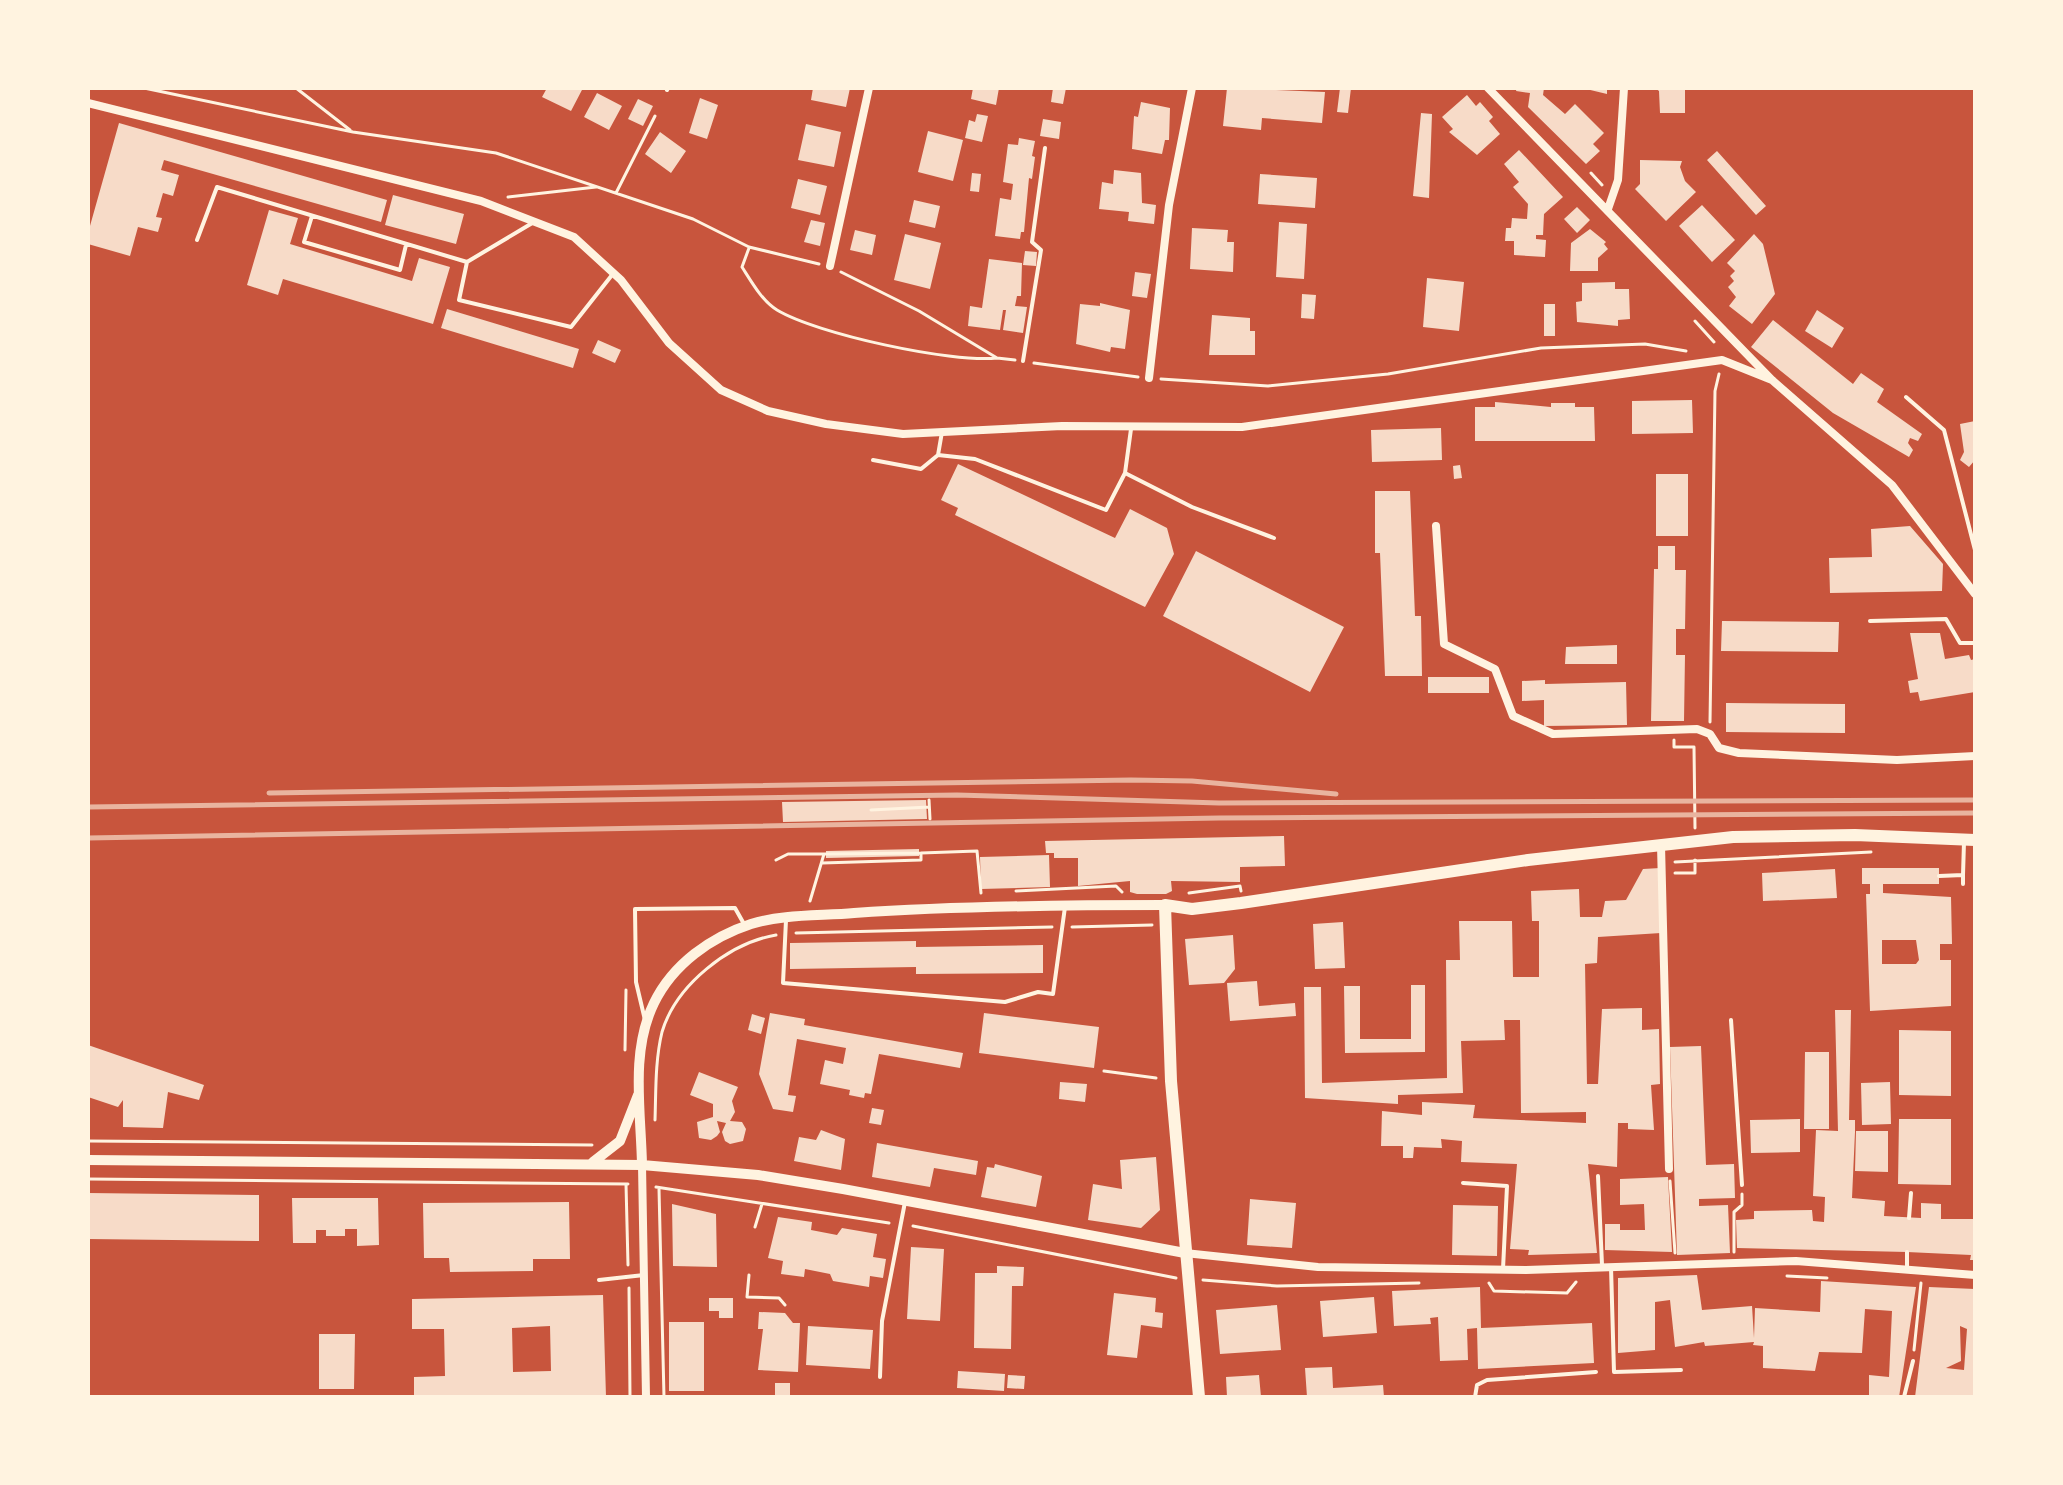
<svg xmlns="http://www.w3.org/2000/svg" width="2063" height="1485" viewBox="0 0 2063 1485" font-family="'Alegreya Sans',sans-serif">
<rect width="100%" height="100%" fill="#c8553d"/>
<path fill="#f7dbc8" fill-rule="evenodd" d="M547,88H583L571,111L542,97Z
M813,88H850L846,107L811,100Z
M973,88H999L996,105L971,99Z
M1053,88H1066L1063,104L1051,102Z
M1227,88L1325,92L1322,123L1262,118L1261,130L1223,126Z
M1340,88H1351L1348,113L1337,112Z
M1517,88H1544L1543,95L1565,114L1575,104L1604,133L1593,144L1600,151L1586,164L1528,107L1530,93L1516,91Z
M1582,88H1607V94Z
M1655,88H1685V113H1660L1659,91Z
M597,93L622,106L609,130L584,117Z
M1467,95L1476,106L1480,102L1493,117L1489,121L1500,134L1477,155L1449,132L1453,129L1442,117Z
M700,98L718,105L707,139L689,133Z
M638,99L653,106L643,126L628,119Z
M1141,102L1170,108L1169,140H1165L1162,154L1132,149L1134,116L1138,117Z
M1421,113L1432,114L1429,198L1413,196Z
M977,114L988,116L982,142L965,138L969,120L975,122Z
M1043,119L1061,122L1059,139L1040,136Z
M119,123L387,200L381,222L164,160L161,170L179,175L173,196L163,193L156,217L162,218L158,232L138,227L130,256L88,244V233Z
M806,124L841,132L834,167L798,160Z
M928,131L963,140L953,181L918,172Z
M660,132L686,151L671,173L645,154Z
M1019,138L1035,141L1032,156L1035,157L1032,179L1029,178L1024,232H1021L1020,239L995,236L1000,198L1011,200L1013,184L1003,182L1008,144L1018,145Z
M1519,150L1563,197L1544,214L1543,235H1536V239L1546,240L1545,257L1514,255V241H1505L1506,228H1511L1512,218L1527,219L1528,204L1513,187L1519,182L1504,164Z
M1717,151L1766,206L1756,215L1707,160Z
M1640,160L1682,161L1680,167L1685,181L1696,192L1666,221L1635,189L1640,184Z
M1114,170L1141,173L1142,203L1156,205L1154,224L1128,221L1129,212L1099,209L1102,182L1113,184Z
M972,173L981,174L979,192L970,191Z
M1260,174L1317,178L1315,208L1258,204Z
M798,179L827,186L820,215L791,208Z
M393,195L464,214L456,244L385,225Z
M914,200L940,206L935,228L909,222Z
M1702,205L1735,240L1712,262L1679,226Z
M1577,207L1590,220L1577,233L1564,219Z
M269,210L298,218L290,244L412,281L419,258L450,267L433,324L283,279L278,295L247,285Z
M811,220L825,223L820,246L804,242Z
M1279,222L1307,224L1304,279L1276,277Z
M1192,228L1228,230L1227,242H1234L1233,272L1190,269Z
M1590,229L1606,242L1604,244L1608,249L1598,258V271H1570L1571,243Z
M855,230L876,235L872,255L850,250Z
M905,234L941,243L930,289L894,280Z
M1754,234L1763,244L1775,294L1752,324L1729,306L1736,297L1728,287L1734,281L1730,276L1735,271L1727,263Z
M1025,251L1037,252L1036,266L1023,265Z
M989,259L1022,263L1021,296H1017L1015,306L1027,307L1023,333L1003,330L1006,310H1003L1000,330L968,326L970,306L982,308Z
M1135,272L1151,274L1147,298L1132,296Z
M1427,278L1464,282L1459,331L1423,327Z
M1615,282V289H1629L1630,319L1618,320V326L1577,322L1576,302L1582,301V283Z
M1302,294L1316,295L1314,319L1301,318Z
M1100,303L1130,310L1125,349L1111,347L1110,352L1076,344L1080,304L1100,306Z
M1544,304H1555V336H1544Z
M447,309L579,349L573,368L441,328Z
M1817,310L1844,328L1832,348L1805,331Z
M1212,315L1250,318V331H1255V355H1209Z
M1773,320L1853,384L1861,373L1884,389L1877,402L1922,434L1918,441L1910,438L1908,443L1913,450L1909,457L1833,413L1751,347Z
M598,340L621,350L615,363L592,353Z
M1692,400L1693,433L1632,434V401Z
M1495,402L1551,407V403H1575V407H1594L1595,441H1475V407H1495Z
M1975,421V460L1969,467L1960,460L1964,452L1960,424Z
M1441,428L1442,460L1372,462L1371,430Z
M958,464L1115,538L1130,509L1167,528L1174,554L1145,607L955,515L958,508L941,500Z
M1460,465L1462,478L1454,479L1453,466Z
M1656,474H1688V536H1656Z
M1375,491H1410L1415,616H1421L1422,676H1385L1380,553H1375Z
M1910,526L1943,564L1942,591L1830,593L1829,558L1872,557L1871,529Z
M1658,546H1675V570H1686L1685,629H1676V655H1685L1684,721H1651L1654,569H1658Z
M1196,551L1344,627L1310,692L1163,616Z
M1722,621L1839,622L1838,652L1721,651Z
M1910,633H1940L1945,659L1969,655L1971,660L1975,659V692L1920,701L1918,692L1910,693L1908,681L1918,679Z
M1617,645V664H1565L1566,647Z
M1428,677H1489V693H1428Z
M1545,680V684L1626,682L1627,725L1544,726V700L1522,701V681Z
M1726,703L1845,704V733L1726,732Z
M926,800L927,819L783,822L782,802Z
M1284,836L1285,866L1240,867V882L1171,881L1172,891L1166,894H1137L1130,892V881L1078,886V858H1054V853H1046L1045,841Z
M919,849V856L826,858V851Z
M1049,855L1050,887L981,889L980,857Z
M1660,868L1661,933L1598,937L1597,963L1585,964L1587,1084H1598L1602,1009L1642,1008V1030L1659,1029L1660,1084L1651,1085L1654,1130L1628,1129V1123H1618L1617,1167L1588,1164L1597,1253L1528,1255L1529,1250L1510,1249L1517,1164L1461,1162L1462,1141L1441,1139L1442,1148L1414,1147L1413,1158H1403V1146H1381L1382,1111L1422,1115V1102L1475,1105L1473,1118L1586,1123V1112L1521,1113L1520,1020H1504L1505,1040L1461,1041L1463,1093L1398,1095V1104L1305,1098L1304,987H1321L1322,1083L1447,1078L1446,960H1460L1459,921H1512L1513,977H1539V921H1532L1531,891L1579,889L1580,917H1602L1605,901L1626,900L1643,869Z
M1862,868H1939V884H1883V893L1951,897L1952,944H1940V960H1951V1006L1870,1011L1866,894H1870V884H1862ZM1882,940H1916L1919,960L1916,964H1882Z
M1835,869L1837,898L1763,901L1762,873Z
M1343,922L1345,968L1315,969L1313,924Z
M1233,935L1235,969L1224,983L1189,985L1185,939Z
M916,941V947L1043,945V973L916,974V967L790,969V943Z
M1257,981L1259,1006L1295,1003L1296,1016L1230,1021L1227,983Z
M1411,985H1425V1052L1345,1053L1344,986H1360V1039H1411Z
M1835,1010H1851L1849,1120H1855V1132L1852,1198L1885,1201L1884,1216L1921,1218V1203L1941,1204V1219H1975V1260H1970L1971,1255L1907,1252L1737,1248L1736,1220L1754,1219V1211L1812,1210L1813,1221L1824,1222L1825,1197L1813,1196L1816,1130L1838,1131Z
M770,1013L805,1019L804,1025L963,1053L960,1068L879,1054L871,1094L865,1093L864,1098L849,1095L850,1090L820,1084L825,1060L843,1064L846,1048L797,1039L788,1095L796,1096L793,1112L773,1109L759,1074Z
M984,1013L1099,1027L1094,1068L979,1053Z
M752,1014L765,1018L761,1034L748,1030Z
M1899,1030L1951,1031V1096L1899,1095Z
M88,1045L204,1085L199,1100L168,1092L163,1128L123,1127V1100L118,1107L88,1097Z
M1701,1046L1706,1165L1734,1164L1735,1198L1699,1199V1206L1728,1205L1730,1253L1677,1255L1670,1047Z
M1805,1052H1829V1129H1804Z
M699,1072L738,1087L732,1101L735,1112L730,1121L742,1122L746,1129L743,1141L730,1144L725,1141L722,1132L726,1123L717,1121L720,1132L717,1136L711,1140L699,1138L697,1122L713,1117V1104L690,1095Z
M1060,1082L1087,1084L1085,1102L1059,1099Z
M1890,1082L1891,1124L1862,1125L1861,1083Z
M872,1108L884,1110L881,1125L869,1123Z
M1800,1119V1152L1751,1153L1750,1120Z
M1899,1119H1951V1185L1898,1184Z
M821,1130L845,1139L841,1170L794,1161L799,1137L816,1140Z
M1856,1131H1888V1172L1855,1171Z
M877,1143L978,1161L976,1175L934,1168L930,1187L872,1177Z
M1156,1157L1160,1210L1141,1228L1088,1220L1093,1184L1122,1189L1120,1160Z
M995,1164L1042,1176L1036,1207L981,1197L987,1167L994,1168Z
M1668,1177L1672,1252L1605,1250V1224H1620V1230H1645L1644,1204L1620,1205V1179Z
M88,1193L259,1195V1241L88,1239Z
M292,1198H378L379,1245L357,1246V1229H345V1236H326V1230H316V1243H293Z
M1250,1199L1296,1203L1292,1248L1247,1245Z
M569,1202L570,1259H533V1271L450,1272L449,1258H424L423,1203Z
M672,1204L716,1214L717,1267L673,1266Z
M1453,1205L1498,1206L1497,1256L1452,1255Z
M778,1217L812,1222L811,1230L837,1235L842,1228L877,1234L873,1257L886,1259L883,1278L870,1276L869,1287L833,1281L830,1274L805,1269L804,1277L781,1274L783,1261L768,1258Z
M911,1247L944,1249L940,1321L907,1319Z
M997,1266L1024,1267L1023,1286H1012L1011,1349L974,1348L975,1273H997Z
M1697,1275L1702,1310L1752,1306L1754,1338L1755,1308L1820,1312L1821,1281L1916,1287L1899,1397H1869V1375L1889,1377L1892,1311L1865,1309L1862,1353L1819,1352L1815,1371L1763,1368V1346L1753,1345L1754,1342L1705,1346L1704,1342L1675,1347L1670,1300L1655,1302V1350L1618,1353V1278Z
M1480,1287L1481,1328L1592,1323L1594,1363L1478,1369L1477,1328L1467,1329L1468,1360L1440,1361L1438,1317L1430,1318L1431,1324L1394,1326L1392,1291Z
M1929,1287L1975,1289V1397H1915ZM1960,1326L1967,1329L1964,1370L1946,1368L1961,1361Z
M1114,1293L1156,1298L1155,1312L1163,1313L1162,1328L1141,1325L1137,1358L1107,1355Z
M603,1295L606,1397H414V1377L445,1376L444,1329H412V1299ZM550,1326L551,1371L513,1372L512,1328Z
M1374,1297L1377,1333L1323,1337L1320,1301Z
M709,1298H733V1318H719V1311H709Z
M1277,1305L1281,1350L1220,1354L1216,1310Z
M759,1312L785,1313L793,1323H800L798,1372L758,1370L763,1329H758Z
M669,1322H704V1391H669Z
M808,1326L873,1330L870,1369L806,1365Z
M319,1334H355L354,1389H319Z
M1332,1367L1333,1388L1383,1385L1384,1397H1307L1305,1368Z
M958,1371L1005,1374L1004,1391L957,1388Z
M1008,1375L1025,1376L1024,1389L1007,1388Z
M1259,1375L1261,1397H1227L1226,1377Z
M775,1383H790V1397H775Z"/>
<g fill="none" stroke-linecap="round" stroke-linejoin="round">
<path stroke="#fff3e0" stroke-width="3" d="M144,88L353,132L496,153L693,219L749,247L819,264
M296,88L350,130
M1591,173L1602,185
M616,193L655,116
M508,197L596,187
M749,248L742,267C751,281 762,301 777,310C817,334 951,363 997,358
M841,272L919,311L997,358L1015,360
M1695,321L1714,342
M1034,363L1138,377
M1161,379L1268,386L1388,374L1541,348L1645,344L1686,351
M1710,722L1715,391L1719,374
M1674,740V747H1694L1695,828
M929,800L930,819
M871,810L929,807
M824,854L921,853
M776,860L788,854H824L810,901
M1675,862L1871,852
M822,863L921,860V853L977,851L981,893
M1675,873H1695V860
M1016,891L1116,886L1122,892
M1189,893L1240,886L1241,891
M1072,927L1152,925
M796,933L1052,927
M625,1050L626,990
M1104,1071L1156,1078
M655,1120C656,1091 655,1061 662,1032C676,985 729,943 776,935
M88,1141L592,1145
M88,1179L628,1184
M1670,1181L1675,1253
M626,1184L628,1265
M656,1187L889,1223
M659,1189L664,1397
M913,1226L1176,1278
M755,1227L762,1204
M1734,1252V1212L1742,1205V1194
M749,1275L747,1297L779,1298L785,1305
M1787,1276L1827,1278
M1203,1280L1277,1286L1419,1283
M1489,1283L1494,1291L1567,1293L1576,1282
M629,1288L630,1397
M1914,1350L1921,1283"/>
<path stroke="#fff3e0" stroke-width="4" d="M667,90L668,88
M312,216L304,242L400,270L406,245
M534,222L467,262L459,300L571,327L612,275
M197,240L217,187L467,262
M1023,361L1041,250L1032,242L1045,148
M1906,397L1944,430L1975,550
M942,432L938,455L975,459L1106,510L1125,473L1131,429
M873,460L921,469L938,455
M1125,473L1192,507L1274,538
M1870,621L1946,619L1960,643H1975
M1963,875V884
M1939,876L1963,875L1964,842
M786,920L783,983L1005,1002L1038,992L1053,994L1065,907
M645,1020L636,982L635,909L735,908L744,924
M1731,1020L1742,1185
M1598,1176L1602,1265
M1463,1183L1507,1186L1503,1269
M1909,1218L1911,1193
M1611,1267L1614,1372L1681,1370
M1907,1268V1252
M599,1280L644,1275
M880,1377L882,1321L905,1202
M1475,1397L1477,1385L1487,1380L1596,1372
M1904,1397L1913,1361"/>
<path stroke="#fff3e0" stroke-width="8" d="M1488,88L1772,380L1892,485L1975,594
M88,103L481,201L574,237L621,280L669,343L721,390L768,411L826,424L903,434L1062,426L1242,427L1722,360L1772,380
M1608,209L1618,180L1624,88
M830,266L869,88
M1149,378L1169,205L1192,88
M1436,526L1444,644L1495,669L1513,716L1553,734L1697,729L1710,734L1719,748L1739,753L1897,760L1975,756
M1661,845L1669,1169
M642,1165L646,1397
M1185,1253L1318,1267L1526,1270L1796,1261L1975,1275"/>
<path stroke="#fff3e0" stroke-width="10" d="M88,1160L642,1165L758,1175L843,1189L1185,1253
M593,1162L620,1141L638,1095
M642,1165C641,1111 630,1052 654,1003C673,964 711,937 751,924C782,914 821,916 854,913C957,906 1061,905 1165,905"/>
<path stroke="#fff3e0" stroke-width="12" d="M1199,1397L1171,1081L1165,905L1192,909L1241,903L1528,860L1733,837L1855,835L1975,840"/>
<path stroke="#e9b49f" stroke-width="5" d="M269,793L1131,780L1192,781L1336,794
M88,807L957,795L1219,803L1975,800
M88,838L1219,818L1975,813"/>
</g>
<rect width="2063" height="1485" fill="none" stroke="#fff3e0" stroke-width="180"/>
</svg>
